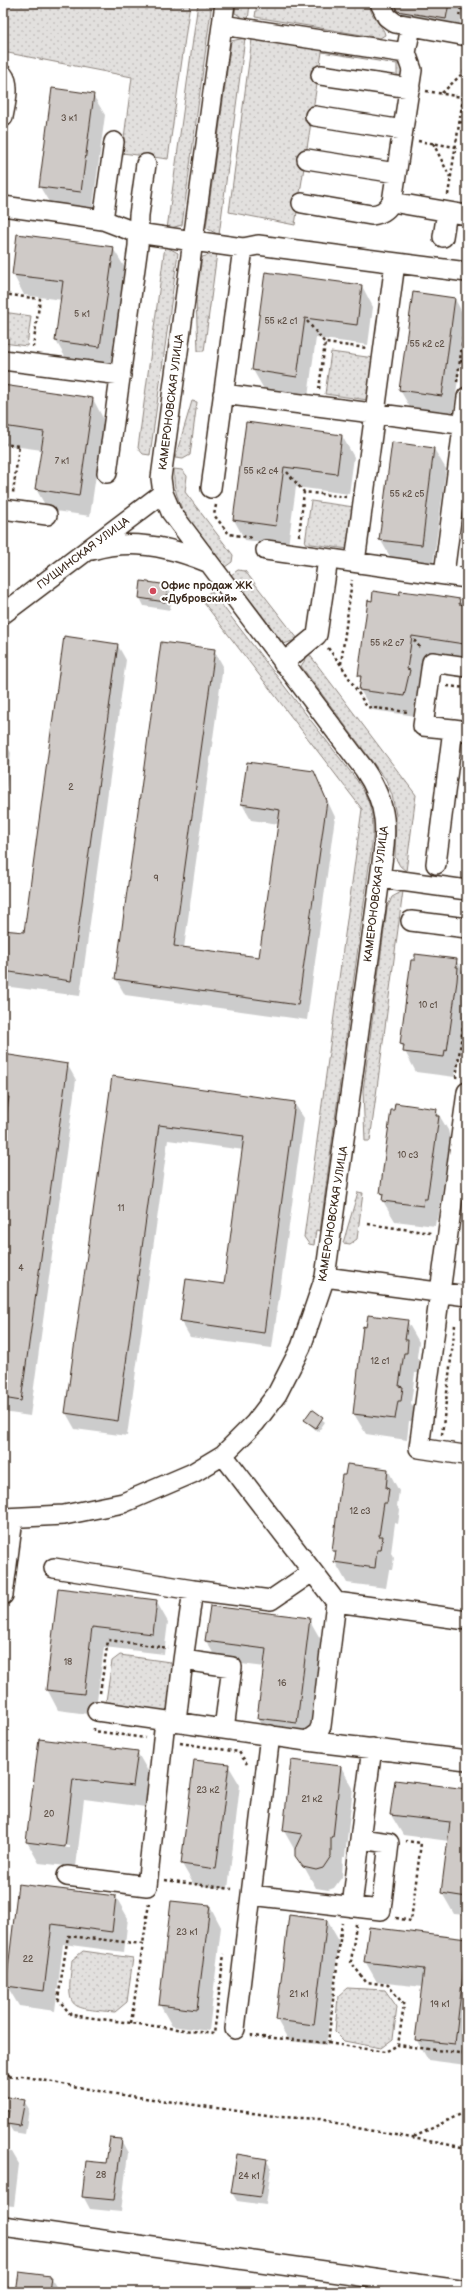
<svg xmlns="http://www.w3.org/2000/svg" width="470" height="2295" viewBox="0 0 470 2295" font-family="'Balsamiq Sans',sans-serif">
<defs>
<pattern id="grass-dots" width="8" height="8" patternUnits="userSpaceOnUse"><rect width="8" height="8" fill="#e2e0de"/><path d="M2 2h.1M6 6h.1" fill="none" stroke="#c3c0be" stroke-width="1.8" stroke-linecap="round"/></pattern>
</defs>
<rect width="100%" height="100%" fill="#fff"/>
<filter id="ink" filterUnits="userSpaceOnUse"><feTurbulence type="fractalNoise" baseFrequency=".025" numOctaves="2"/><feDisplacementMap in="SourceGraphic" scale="8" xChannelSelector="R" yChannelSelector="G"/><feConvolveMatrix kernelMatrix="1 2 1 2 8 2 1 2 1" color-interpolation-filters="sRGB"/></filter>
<g filter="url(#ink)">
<path fill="url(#grass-dots)" stroke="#8e857e" d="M3,3H190L168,159L122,153L132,77L3,52Z
M198,3H212L182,225L167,229Z
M236,3H250L248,21L235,13Z
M257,3H369C371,20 384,26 385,35L380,38L255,17Z
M245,38L219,235L206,228L231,41Z
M252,39L396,61L403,71L402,76L399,77L397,75V64L322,52L295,225L229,212Z
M165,246L178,253L150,455L143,454L138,448Z
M217,253L204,351H198L196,298L202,257Z
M3,312L31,316L27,346L3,343Z
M331,352L374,358L368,400L325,394Z
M192,401L197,402L190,455L183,459L175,458Z
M174,469L182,470L187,476L185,492L233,555L232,562L225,567C202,538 171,509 174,469Z
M311,501L354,507L348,549L305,543Z
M238,570L245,571L298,639L284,644L231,575Z
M211,591L356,779C369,797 374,814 373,836L320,1231L316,1230L314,1245L309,1244L304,1237L362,809L204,603L205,596Z
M309,654L416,795L406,871L400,866L395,857L396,815L392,795L386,780L301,666Z
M403,891L370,1141H365L363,1091L387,908L392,897Z
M358,1192L363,1193L357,1239L350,1244L343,1243Z
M120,1655L170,1662L174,1671L167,1717L105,1708L112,1661Z
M83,1951L133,1958L127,2002L115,2012C66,2008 67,2009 72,1960Z
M347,1988L385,1990L397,2007L393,2039L381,2048L344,2041L335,2032L338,1996Z"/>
<path fill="#0003" fill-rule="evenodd" d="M395,3H464L457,39L406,26Z
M93,95L105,115L92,213L52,207L40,187Z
M113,248L125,268L112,367L68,362L56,341L62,300L24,295L13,274Z
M266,273L362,286L373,307L368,345L316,338L308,397L265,391L253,370Z
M455,299L466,320L453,416L412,411L400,390Z
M3,386L93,399L104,420L90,516L48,510L36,489L42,450L5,445L3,442Z
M247,423L342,436L354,457L349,494L296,487L288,546L245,540L234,520Z
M434,449L446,469L433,565L392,560L380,539Z
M167,586L172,594L170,610L144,606L140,598Z
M400,596L459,600L462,605L467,606V662L423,656L419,686L422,691L416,716L372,710L360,690L361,680L359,676L373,602Z
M117,644L126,660L80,996L3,986V931L24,933Z
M214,650L223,666L184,948L260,959L279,824L251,820L242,804L314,772L335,817L307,1020L125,995L116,979Z
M3,738L11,753L6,793H3Z
M456,960L467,978V1008L458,1071L456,1070L455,1077L416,1072L401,1044Z
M3,1055L67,1064L76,1080L30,1416L3,1412V1145L8,1111H3Z
M112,1077L294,1103L304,1118L272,1348L190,1337L181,1321L225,1286L244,1150L168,1140L127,1436L75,1429L66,1413Z
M436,1110L448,1130L450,1138L438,1220H436L435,1226L395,1221L383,1201L381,1193L395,1111Z
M407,1321L419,1342L417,1357L419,1361L418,1373H415L411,1403L414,1409L412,1421H409L407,1440L366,1434L354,1414Z
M467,1366V1434L464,1428L465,1420L461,1414Z
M312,1411L325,1422L318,1432L305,1420Z
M388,1470L399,1491L397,1506L400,1510L398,1524L395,1523L391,1553L394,1558L392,1570H389L386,1588L347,1583L335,1562L336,1555L334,1551Z
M59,1589L156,1601L168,1622L164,1654L104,1647L95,1715L58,1710L47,1689Z
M309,1619L321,1640L308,1743L270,1738L258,1718L265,1667L218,1661L206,1641Z
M40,1740L137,1752L149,1773L145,1807L84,1799L76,1867L39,1863L27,1842ZM40,1843L70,1846V1848L40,1845Z
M228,1765L240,1785L228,1889L194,1885L182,1864Z
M341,1767L353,1788L345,1857H343L342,1877L334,1888L328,1890L316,1888L284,1831Z
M467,1790V1915L454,1914L442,1893L449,1841L403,1835L391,1815Z
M19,1885L116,1897L128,1918L124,1952L63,1944L55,2011L19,2006L7,1986Z
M172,1902L210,1906L221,1927L209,2031L172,2026L160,2005Z
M290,1916L327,1920L339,1941L326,2045L289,2041L277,2020Z
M370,1928L467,1940L466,2065L428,2060L416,2039L423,1987L377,1982L365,1961Z
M3,2097L24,2101L29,2109L25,2134L13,2132L8,2124L9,2118L3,2117Z
M121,2140L128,2153L121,2212L90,2209L83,2196L107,2164Z
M3,2151L12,2152L19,2164L14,2206L3,2205Z
M266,2160L271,2168L266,2205L237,2201L232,2193Z
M50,2277L57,2288L56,2292H18Z"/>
<path fill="#cfcac7" stroke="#3b2a1e" d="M395,3H449L446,19L397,11Z
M52,88L94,94L81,192L39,187Z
M17,234L114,247L100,347L55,341L63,281L12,275Z
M265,272L362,285L357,325L305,318L297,377L252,370Z
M413,292L455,298L442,396L399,390Z
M3,385L93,398L79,496L35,489L44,432L3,426Z
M246,422L342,435L337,474L284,467L276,526L233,520Z
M392,442L434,448L422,545L379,540Z
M141,581L168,585L165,602L139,598Z
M373,591L399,595L400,591L434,595L460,599L459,604L467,605L464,644L412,636L407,669L410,670L404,696L359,690L361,676H358L368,600L372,601Z
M64,636L118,644L71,981L3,971V930L24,932Z
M161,642L215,649L174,946L259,957L280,810L241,804L247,762L314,771L327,801L298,1005L115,979Z
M415,954L457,959L456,967H458L457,981L447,1051L445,1050L444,1057L403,1052L404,1045L400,1044L411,960H415Z
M3,1054L68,1064L21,1401L3,1398V1138L9,1097H3Z
M112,1076L295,1102L264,1333L180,1321L186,1279L224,1284L244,1136L159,1125L118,1421L65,1413Z
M395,1103L437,1109L436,1116H439L434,1153L427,1199H424L423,1206L382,1201L383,1194L380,1193L387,1139L391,1110H394Z
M368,1315L408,1320L405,1340H408L407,1353H404L399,1386L403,1387L401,1401H398L395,1419L353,1414L363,1326L366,1327Z
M312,1409L323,1417L316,1428L304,1420Z
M347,1464L388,1469L386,1488L389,1489L387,1503H384L379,1536H383L381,1550H377L375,1568L334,1562L336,1551H332L340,1489L342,1475H345Z
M58,1588L157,1600L153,1634L92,1627L84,1694L46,1690Z
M210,1606L310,1618L297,1723L257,1718L266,1649L205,1641Z
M39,1739L138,1751L133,1786L73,1779L65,1847L26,1842Z
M194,1760L229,1764L216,1869L181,1864Z
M291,1760L341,1766L333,1837H331V1856L323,1868L316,1870L303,1867L295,1856V1849L302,1834L283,1831Z
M395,1780L467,1789V1897L441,1893L450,1822L390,1815Z
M18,1884L116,1896L112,1932L52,1924L44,1991L6,1986Z
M171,1901L210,1905L197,2010L159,2005Z
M289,1915L327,1920L314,2025L276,2020Z
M369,1927L467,1939L455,2044L415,2040L424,1969L364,1962Z
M3,2096L25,2100L20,2126L7,2124L9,2110H3Z
M110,2138L122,2139L114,2200L82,2197L86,2161L106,2163Z
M237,2154L267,2159L261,2197L231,2193Z
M19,2272L51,2276L49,2292H16Z"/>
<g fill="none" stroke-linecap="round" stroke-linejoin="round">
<defs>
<path id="minor" d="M380,3L387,17L395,23L467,36
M222,25L406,53
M411,26L406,53L412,70L392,202L467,215
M3,75C11,85 5,105 3,117
M321,75L410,88
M315,116L403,130
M307,159L396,173
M302,203L371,215C381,214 386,211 392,202
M3,206L103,220L137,233L243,248
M103,220L114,142
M443,237L447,212
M3,360L121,375
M223,394L467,425
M107,473L138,246L139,215L146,164
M211,488L243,248L258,245L467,272
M3,509L47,515
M92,550C130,538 171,547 207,562
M266,550L467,578
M355,562L395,263
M444,574L467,397
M3,614L163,493
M283,663L317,635L328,559
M453,729L423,726L432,662L467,667
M436,864L453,729L467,731
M380,878L467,890
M411,921L467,928
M325,1277L467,1296
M223,1455L336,1602L467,1620
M464,1455L419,1448L467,1092
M3,1518L64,1515L123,1503L193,1473L223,1455L255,1423L277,1394L301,1347L325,1277L380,878C386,833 391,809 364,769L171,512L163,493L161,478L225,3
M54,1568L193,1590
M3,1595L13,1519
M183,1660L193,1590L271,1600L312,1572
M97,1711L307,1741L467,1760
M176,1722L183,1660L232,1667L224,1729
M307,1741L318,1733L321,1726L336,1602
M360,1839L372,1748
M67,1876L147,1886L165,1721
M251,1895L381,1910L389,1843L360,1839L352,1907
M235,2029L270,1735
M3,2226L467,2291"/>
</defs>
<use href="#minor" stroke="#3b2a1e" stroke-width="22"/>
<path stroke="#3b2a1e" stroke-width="2.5" stroke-dasharray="3 3" stroke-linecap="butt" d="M459,16L462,3
M426,91L467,98
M442,93L467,69
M459,122L467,123
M418,141L456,147
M433,143L450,177
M448,195L467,73
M3,294L40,299L33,347
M307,321L325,343
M460,361L467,362
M457,382L467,309
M319,389L325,343L367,348
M3,444L19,446L13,493
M287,472L304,492
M216,505L214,515L229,534L253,538
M299,536L304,492L346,497
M414,640L421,649
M328,648L341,665L367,707L408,712
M341,664L352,580
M447,686L467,688
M467,850L465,868L467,869
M456,1078L467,997
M368,1224L431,1233
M442,1435L455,1325
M100,1693L108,1640L168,1648
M94,1728V1731L145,1738
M180,1743L239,1752L247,1764
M165,1880L232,1889
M149,1903L143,1944L68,1936L58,1999L71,2015L214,2034L224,1954
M396,1918L411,1921L421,1843L406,1841
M356,1924L351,1962L366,1982L388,1985L404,2005L398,2045L467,2054
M131,2023L143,1944
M252,2034V2036L328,2043L342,1923
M328,2043L385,2052L398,2045
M3,2070L10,2076
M3,2077L22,2076L109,2093L281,2117L320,2119L357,2128L467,2148
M414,2137L467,2111"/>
<use href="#minor" stroke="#fff" stroke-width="19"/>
</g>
</g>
<circle fill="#d1495b" stroke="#fff" stroke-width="1.5" cx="153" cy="591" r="4"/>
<g text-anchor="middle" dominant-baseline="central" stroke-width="4" stroke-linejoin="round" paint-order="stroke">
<g font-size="9" fill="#605248">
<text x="69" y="118">3 к1</text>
<text x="82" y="314">5 к1</text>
<text x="281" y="321">55 к2 с1</text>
<text x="427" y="344">55 к2 с2</text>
<text x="62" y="461">7 к1</text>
<text x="261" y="471">55 к2 с4</text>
<text x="407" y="494">55 к2 с5</text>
<text x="387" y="643">55 к2 с7</text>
<text x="71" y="787">2</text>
<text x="156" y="878">9</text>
<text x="428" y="1005">10 с1</text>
<text x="408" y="1155">10 с3</text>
<text x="121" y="1208">11</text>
<text x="21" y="1268">4</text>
<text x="380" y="1361">12 с1</text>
<text x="360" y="1511">12 с3</text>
<text x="68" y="1662">18</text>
<text x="282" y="1683">16</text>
<text x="208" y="1790">23 к2</text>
<text x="312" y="1799">21 к2</text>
<text x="49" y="1814">20</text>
<text x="187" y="1932">23 к1</text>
<text x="28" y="1959">22</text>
<text x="299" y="1994">21 к1</text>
<text x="440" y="2004">19 к1</text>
<text x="101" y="2175">28</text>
<text x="249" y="2176">24 к1</text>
</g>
<g font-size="11" fill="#3b2a1e" stroke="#fff">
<text transform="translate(171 402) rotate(-83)">КАМЕРОНОВСКАЯ УЛИЦА</text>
<text transform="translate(83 553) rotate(-37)">ПУЩИНСКАЯ УЛИЦА</text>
<text transform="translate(376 894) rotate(-83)">КАМЕРОНОВСКАЯ УЛИЦА</text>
<text transform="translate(333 1214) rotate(-81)">КАМЕРОНОВСКАЯ УЛИЦА</text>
</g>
<g font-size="11" font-weight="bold" fill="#3b2a1e" stroke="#fff" text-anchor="start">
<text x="161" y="585">Офис продаж ЖК<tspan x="161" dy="13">«Дубровский»</tspan></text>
</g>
</g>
<rect width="470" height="2295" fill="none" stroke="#fff" stroke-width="16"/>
<rect x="8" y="8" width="454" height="2279" fill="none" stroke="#3b2a1e" stroke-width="1.5" filter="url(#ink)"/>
</svg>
